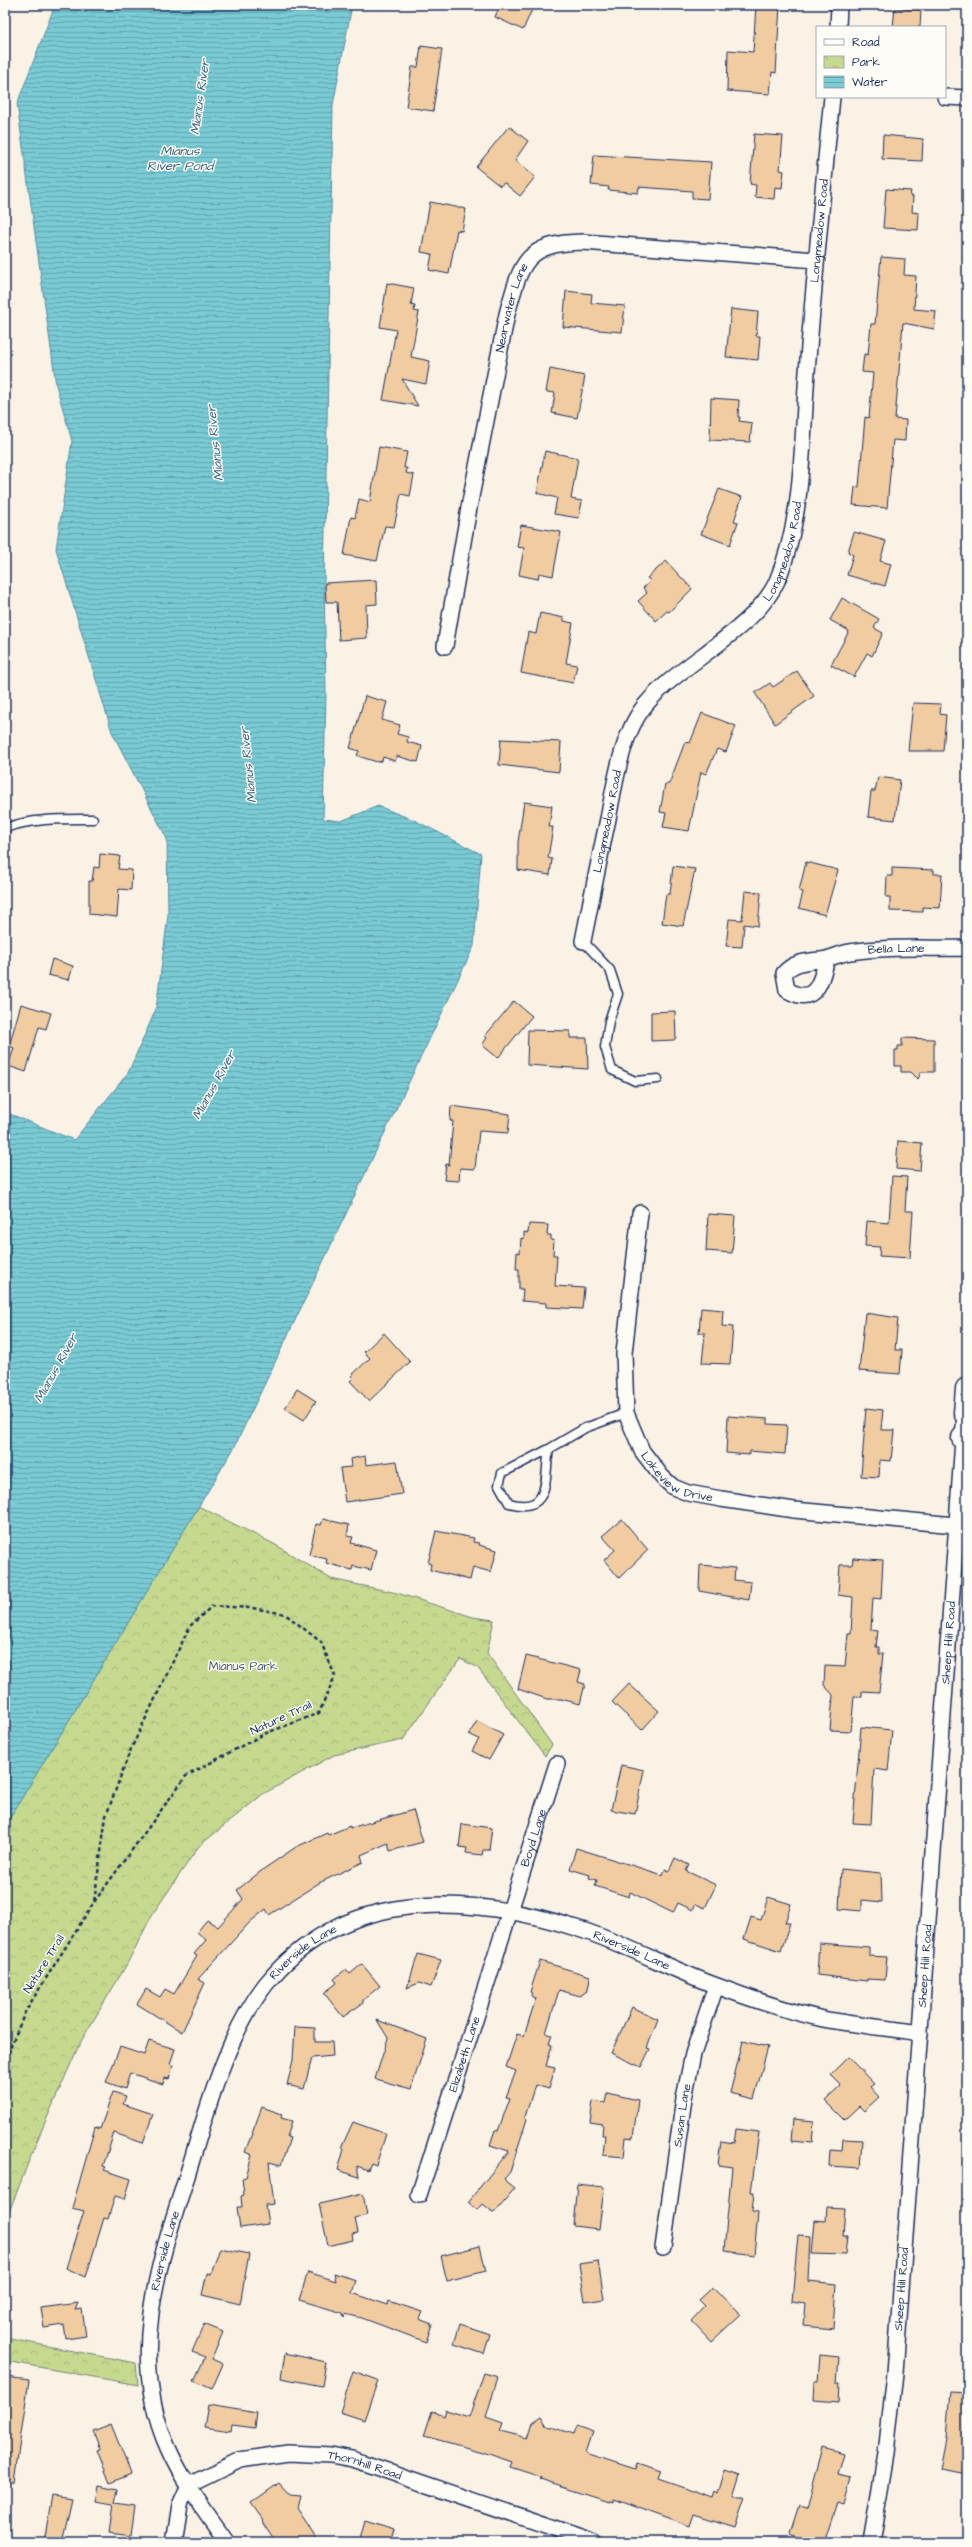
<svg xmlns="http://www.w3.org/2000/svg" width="972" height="2547" viewBox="0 0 972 2547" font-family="'Architects Daughter',sans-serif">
<defs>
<pattern id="park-crowns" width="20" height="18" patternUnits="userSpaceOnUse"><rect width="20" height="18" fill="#c6d98e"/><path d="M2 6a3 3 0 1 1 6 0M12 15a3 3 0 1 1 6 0" fill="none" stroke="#aabb7d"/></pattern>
<pattern id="water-rules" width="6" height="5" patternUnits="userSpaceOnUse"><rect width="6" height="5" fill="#7acbd4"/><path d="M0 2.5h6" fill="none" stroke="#63a5af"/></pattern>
</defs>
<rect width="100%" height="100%" fill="#fbf2e6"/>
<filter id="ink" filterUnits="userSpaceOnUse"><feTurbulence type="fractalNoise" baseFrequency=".025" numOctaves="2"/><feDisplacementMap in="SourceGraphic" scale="8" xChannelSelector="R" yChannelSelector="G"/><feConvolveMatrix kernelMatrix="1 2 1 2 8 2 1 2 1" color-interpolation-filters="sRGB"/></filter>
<g filter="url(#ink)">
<path fill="url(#park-crowns)" stroke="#708476" d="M198,1506L274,1544L331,1579L397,1593L473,1617L494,1620L487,1653L552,1745L545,1756L477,1667L460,1659L403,1740L334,1755L263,1794L199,1846L152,1915L127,1964L80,2043L36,2143L5,2222V1825Z
M5,2338L136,2363L138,2385L5,2361Z"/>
<path fill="url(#water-rules)" stroke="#548da5" d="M55,5H352L333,105L324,582L326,692L323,819L341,821L378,806L416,821L481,854L474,946L234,1448L5,1826V1112L74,1140L128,1073L156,1009L168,915L167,839L112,732L56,549L72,441L56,385L17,104Z"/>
<path fill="#f1cca1" stroke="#1b2f5e" d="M500,5H534L523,30L495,17Z
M756,5H780L776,73L772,72L770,94L727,91L728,50L753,52Z
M895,8L921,10L920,27H893Z
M421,46L442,49L433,111L406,107L412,67H418Z
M509,126L528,141L515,160L535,177L520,196L504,183L500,186L476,167Z
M754,134L783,136L780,170L784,171L782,188L775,187L774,199L755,197L756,185L750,184Z
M883,135L923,139L922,161L882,159Z
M594,155L711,162L708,199L692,198V191L639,187L638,193L608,190L609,187L591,185Z
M886,189L911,191L910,196H913L912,212L919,213L918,230L883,228Z
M430,202L466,209L462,231L457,230L449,274L429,270L432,254L421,252Z
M881,257L905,259L904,275L916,276L914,309L936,311L934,329L903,323L895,419L906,420L905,441L893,440L887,508L853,505L855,487H859L865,417L869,418L873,373L862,372L864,354L868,355L871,324H875Z
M387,283L414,288L411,305L415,306L414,311L419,312L411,357L430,361L426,384L402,379L418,406L383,400L396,330L380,327Z
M566,291L592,294L591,303L625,306L622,332L563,327Z
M731,309L758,312L756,336H760L758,360L726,357Z
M550,369L585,376L577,418L552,413L555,393L546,392Z
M711,398L739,400L738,417H740L739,421L752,423L750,442L710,440Z
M379,447L407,452L404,468H407L406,473L414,475L410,496L401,494L394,527L385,526L377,561L344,555L351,517L355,518L359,499L370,502Z
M545,451L578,458L571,499L582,501L579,518L554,514L557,498L537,493Z
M719,489L742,497L734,521L738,522L730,545L701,534Z
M521,525L561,532L553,576L539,573L538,579L519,575L524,548L517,547Z
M854,532L886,541L880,561L891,564L885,586L847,575L853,555L848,552Z
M666,561L692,589L669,612L667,611L656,621L638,601L647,593L643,588L651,581L647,578Z
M376,580L377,604L366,605L367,638L339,640L337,602H326L325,583Z
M842,598L879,619L874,628L883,633L872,656L867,653L854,677L831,665L849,631L830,620Z
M540,613L564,618V621L573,623L566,663L577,665L573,683L521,673L528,632L536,634Z
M797,671L814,696L775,724L755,693L770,683L773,687Z
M365,696L387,702L382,720L400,725L397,734L408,737L407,742L422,746L418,762L396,756L395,761L383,757L382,761L377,762L361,757L357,755L359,751L350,748Z
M913,703L941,704L940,714L946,715L943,751H908Z
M702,713L736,726L726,752L717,749L706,774L701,772L689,831L663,827L666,813L660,812L665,784H669L685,742L690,743Z
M501,739L561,742L559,772L499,765Z
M878,777L900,780L895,820L868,817L871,791H875Z
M524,802L552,806L549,827H553L548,858L552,859L550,875L518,870V842Z
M100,854L120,856L118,869L132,870L131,890L119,889L117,917L89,914V881H92L94,867L99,868Z
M806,862L838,870L825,915L799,908L803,892L799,891Z
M673,866L695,869L683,926L662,923L666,894H670Z
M892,868L934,870V874H942L940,908L923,907V912L890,911V897H886L887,876H892Z
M745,891L761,893L758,926L744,924L742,947L726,946L729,919L742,920Z
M52,959L73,966L69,980L48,975Z
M514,1001L532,1016L498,1058L482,1045L487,1038L485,1036Z
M21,1004L51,1013L46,1029L39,1027L26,1072L8,1066L14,1048L9,1046Z
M675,1011L676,1038L674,1040L651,1041V1012Z
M528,1030L570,1031V1038H587L588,1069L527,1065Z
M902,1038L934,1039V1072H921L918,1079L911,1072H901V1066H895V1050H898V1046H902Z
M451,1106L510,1114L508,1133L479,1131L475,1169L460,1168L459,1181L444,1180L446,1164L449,1165L453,1121H450Z
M898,1141L922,1143L920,1171L896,1169Z
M892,1176L907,1177L905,1211H913L910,1258L879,1256L880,1247L865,1246L867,1221L889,1223Z
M708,1214L735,1216L732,1253L706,1251Z
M529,1224L548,1225L547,1235H551V1240L554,1241L553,1255H557L555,1286L584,1288L582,1309L546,1307V1303L522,1301L523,1289H519V1269H516L517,1252L520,1253L521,1238L524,1239V1232L528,1233Z
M701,1308L723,1310L722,1326L733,1327L730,1364L702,1363L705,1333H699Z
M865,1313L898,1318L895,1350H902L900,1374L859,1371Z
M384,1333L410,1362L369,1401L350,1381L353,1378L351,1376L370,1358L364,1352Z
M297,1389L316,1401L304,1420L285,1408Z
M866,1408L883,1410L881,1430H894L891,1461L880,1460L879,1477L861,1476Z
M728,1416L768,1419V1424L787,1425L785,1454L749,1451V1455L726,1453Z
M365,1456L366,1465L397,1461L402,1494L345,1502L340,1468L351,1467L350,1459Z
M323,1519L349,1525L347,1536L353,1537L351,1543L376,1550L371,1570L353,1566L352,1570L326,1563L327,1559L309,1555L316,1524L321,1525Z
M622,1519L648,1550L619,1578L604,1560L615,1550L602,1536Z
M436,1531L474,1538L473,1542L479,1543V1545L497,1550L491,1572L473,1567L470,1580L430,1570L431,1564L428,1563Z
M853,1558L883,1560L881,1599L873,1598L871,1630L878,1631L876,1647H879V1654H883L879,1692L862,1691V1697H854L851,1731L830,1730L833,1695L824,1685L825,1666L845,1667L848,1633H851L853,1597L838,1595L840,1565H852Z
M700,1565L735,1568L734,1580L751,1582L749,1600L699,1591Z
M526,1656L581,1670L578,1682L585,1684L580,1704L561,1699H547L518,1689Z
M629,1684L659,1711L642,1730L612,1702Z
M477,1721L503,1735L489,1760L472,1751L479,1739L469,1734Z
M861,1727L892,1730L888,1771L874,1769L871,1824L853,1823Z
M621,1765L644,1770L635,1814L611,1810Z
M413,1810L423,1842L390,1851L388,1843L361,1855L363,1862L319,1883L269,1915L266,1909L250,1922L198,1979L205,1983L182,2032L137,2004L146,1989L160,1997L165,1989L174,1994L197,1956L194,1954L206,1940L197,1932L207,1920L218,1927L243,1899L237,1890L265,1868L296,1847L327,1833L328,1835L350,1826V1828Z
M462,1824L492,1828L489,1850H483L482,1855L466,1853L467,1848L459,1847Z
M576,1848L663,1875L665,1869L669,1871L675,1858L689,1865L686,1871L716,1885L705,1908L696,1904L693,1910L678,1903L673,1913L630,1892L629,1897L595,1886L597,1880L589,1878L590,1875L570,1869Z
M841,1869L881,1873L882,1902L862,1900V1911L839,1909Z
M768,1897L791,1904L785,1923H790L781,1951L744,1939L751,1917L761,1920Z
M819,1943L869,1947V1956L887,1957L885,1980L867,1979V1981L817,1975Z
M418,1954L441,1960L431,1987L419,1983L407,1988Z
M540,1961L590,1976L589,1985L587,1991L580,1996L559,1990L546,2033L552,2035L549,2044L552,2045L546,2066L555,2068L549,2089L535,2085L525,2117L527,2119L510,2172L504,2179L515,2188L494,2213L483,2204L478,2210L468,2202L509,2151L490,2145L495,2130L498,2131L510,2098L506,2097L516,2071L506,2067L517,2034L524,2036L536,1998L531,1996L532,1993L530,1992Z
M362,1964L380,1986L363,2000V2003L343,2017L324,1993L337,1983L334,1979L346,1969L350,1974Z
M632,2007L658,2019L647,2048L650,2049L641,2067L611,2053Z
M377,2020L427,2039L411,2089L375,2079L388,2038Z
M295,2027L315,2028V2042H332L333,2056L312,2058L304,2089L287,2085L293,2060Z
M149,2041L175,2049L170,2064L173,2065L169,2079L165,2078L163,2084L130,2073L125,2089L106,2082L120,2047L144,2055Z
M743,2041L768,2047L754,2099L730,2093Z
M848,2057L874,2084L870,2087L879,2097L864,2111L859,2106L844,2120L825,2101L841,2086L830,2075Z
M113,2092L126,2096L123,2104L153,2114L143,2143L114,2133L103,2166L106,2167L104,2170L131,2179L125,2199L115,2196L108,2219L104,2218L86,2277L66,2268L84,2211L72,2208L95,2127L100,2129Z
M607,2093L638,2100L633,2138L626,2137L624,2157L603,2155L605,2135H602L603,2124L590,2122L593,2101L605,2103Z
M262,2107L282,2114L281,2118L292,2121L287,2137L290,2138L281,2165L269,2162L274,2204L265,2205L268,2224L240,2228L237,2207H242L241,2196L244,2195L242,2178L246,2177L252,2155L245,2152Z
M793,2119L814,2121L812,2143L791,2141Z
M353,2122L386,2134L376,2165L371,2163L368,2170L357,2166L359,2177L338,2170L344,2149L342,2146Z
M736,2129L759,2132L751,2192H754L752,2212L758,2213L754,2255L724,2251L732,2167L718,2165L721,2141L734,2143Z
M843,2139L862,2140L860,2168L829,2166L830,2150L842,2151Z
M577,2184L604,2187L599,2229L573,2226Z
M363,2194L367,2215L355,2218L358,2233L352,2234L353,2240L328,2246L319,2204Z
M826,2207L845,2208L843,2236H847L845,2255L812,2254L815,2220L825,2221Z
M798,2235L811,2236L809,2281L836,2284L833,2329L803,2326L805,2303L792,2301Z
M480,2246L486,2271L447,2281L441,2256Z
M220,2248L249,2254L240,2304L202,2295L207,2273L211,2274Z
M598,2261L604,2299L585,2302L579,2264Z
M308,2272L336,2281L334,2273L356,2280L352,2293L388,2305L389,2301L422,2312L419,2319L432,2324L426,2342L362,2318L345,2314L344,2318L343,2313L299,2300Z
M713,2287L740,2315L711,2342L691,2321L705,2306L699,2300Z
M78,2303L75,2310L82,2309L86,2336L66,2339L64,2325L44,2328L41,2308Z
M204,2324L223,2332L212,2359L223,2364L212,2389L194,2381L205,2357L192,2352Z
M460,2324L490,2334L484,2354L454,2344Z
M285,2353L326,2362L322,2386L281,2378Z
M820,2355L839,2357L837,2383H840L839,2402L813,2400L814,2381H818Z
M353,2371L378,2380L364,2420L340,2412Z
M484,2373L498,2377L486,2417L503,2423L500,2431L528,2438L533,2422L542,2416L548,2426L573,2434L576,2426L593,2432L586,2453L635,2469L637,2463L661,2471L658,2479L713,2498L715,2492L718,2494L725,2470L740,2475L733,2498H745L735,2527L694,2514L690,2527L613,2499V2502L600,2498L540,2479L541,2477L510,2467L512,2462L483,2452L424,2436L432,2411L444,2416L446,2410L469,2417Z
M5,2377L29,2380L14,2481H5Z
M950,2391L967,2392V2474L940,2469L946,2438Z
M208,2405L257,2413L255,2428L232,2425L231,2431L204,2427Z
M111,2424L131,2474L110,2483L97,2450L100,2449L93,2431Z
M822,2447L843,2453L837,2474L851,2477L844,2504L838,2502L825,2542H815L790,2534L799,2506L806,2508Z
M279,2483L290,2495L301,2496L298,2510L319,2542H276L262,2521L263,2520L251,2503Z
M98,2485L118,2489L115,2504L135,2507L131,2535L109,2532L113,2505L95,2502Z
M52,2495L72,2498L62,2542H44Z
M365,2520L394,2529L390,2542H359Z"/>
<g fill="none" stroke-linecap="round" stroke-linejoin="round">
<defs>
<path id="lane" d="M5,828C34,818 63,819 93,819
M583,941L610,970L618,994L609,1021L605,1047L612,1070L635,1081L658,1079
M549,1449L502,1473L499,1485L509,1503C552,1515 544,1477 549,1449L585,1428L626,1413"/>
<g id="street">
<path d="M838,27L839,5"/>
<path d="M945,97L967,98"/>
<path id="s1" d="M445,646L470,502L507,314C521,263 525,243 583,242L816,260"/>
<path id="s2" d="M583,941C591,901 599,860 608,819C615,783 622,731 647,703C682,662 756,629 777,581C804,517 802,440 807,372C814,280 823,189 832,97"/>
<path id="s3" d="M827,959C821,981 816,1007 787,990L784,973C796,960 810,962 826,959C834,957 842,953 850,952C888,946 928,949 967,948"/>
<path id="s4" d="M640,1213L624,1353L626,1413L642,1451L662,1477L673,1487L688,1493L721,1499L794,1510L955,1525"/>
<path id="s5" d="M419,2195L557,1764"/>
<path id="s6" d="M663,2248L684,2098L693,2054L716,1986"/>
<path id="s7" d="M174,2542L180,2505L189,2485L240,2460L288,2453L331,2455L352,2459L595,2542"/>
<path id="s8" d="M227,2542C206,2512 183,2482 168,2448C127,2357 158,2265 187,2176C206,2114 226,2035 266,1984C345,1886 470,1894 579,1929C626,1944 670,1969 717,1986C751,1999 787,2011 823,2019C855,2025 888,2028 920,2033"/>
<path id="s9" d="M871,2542L886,2454L895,2373L965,1413"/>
</g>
<path id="secondary" d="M965,1413L967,1389
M963,1438L967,1437"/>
</defs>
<use href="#lane" stroke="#1b2f5e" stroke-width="11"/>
<use href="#street" stroke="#1b2f5e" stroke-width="18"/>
<use href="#secondary" stroke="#1b2f5e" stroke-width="25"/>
<path stroke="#1b2f5e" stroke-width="2.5" stroke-dasharray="4 3" stroke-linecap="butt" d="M5,2060L26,2010L94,1902L186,1776L264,1734L319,1713L335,1676L321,1642L285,1614L252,1608L212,1606L190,1626L130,1751L106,1816L94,1902"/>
<use href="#lane" stroke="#fdfcf7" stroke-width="8"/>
<use href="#street" stroke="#fdfcf7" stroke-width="15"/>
<use href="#secondary" stroke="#fdfcf7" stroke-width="22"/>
</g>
</g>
<g text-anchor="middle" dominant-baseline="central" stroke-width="3" stroke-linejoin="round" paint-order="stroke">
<g font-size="12" fill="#1b2f5e" stroke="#fdfcf7">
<text stroke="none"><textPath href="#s2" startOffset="782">Longmeadow Road</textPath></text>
<text stroke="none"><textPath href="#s1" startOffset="345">Nearwater Lane</textPath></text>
<text stroke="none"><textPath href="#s2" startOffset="458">Longmeadow Road</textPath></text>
<text stroke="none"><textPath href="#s2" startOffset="122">Longmeadow Road</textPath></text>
<text stroke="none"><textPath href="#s3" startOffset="198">Bella Lane</textPath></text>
<text stroke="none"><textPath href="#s4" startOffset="288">Lakeview Drive</textPath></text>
<text stroke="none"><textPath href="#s9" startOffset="903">Sheep Hill Road</textPath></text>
<text transform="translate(281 1718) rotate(-25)">Nature Trail</text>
<text stroke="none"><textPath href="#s5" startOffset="375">Boyd Lane</textPath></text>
<text stroke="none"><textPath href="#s8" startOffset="996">Riverside Lane</textPath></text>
<text stroke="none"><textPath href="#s8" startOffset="649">Riverside Lane</textPath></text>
<text transform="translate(44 1964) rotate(-58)">Nature Trail</text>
<text stroke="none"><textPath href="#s9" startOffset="579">Sheep Hill Road</textPath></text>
<text stroke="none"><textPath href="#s5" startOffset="148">Elizabeth Lane</textPath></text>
<text stroke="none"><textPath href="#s6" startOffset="134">Susan Lane</textPath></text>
<text stroke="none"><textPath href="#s8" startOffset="313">Riverside Lane</textPath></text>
<text stroke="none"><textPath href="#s9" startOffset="255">Sheep Hill Road</textPath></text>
<text stroke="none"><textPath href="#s7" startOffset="243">Thornhill Road</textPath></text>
</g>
<g font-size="12" fill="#465a6a" stroke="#fdfcf7">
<text x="243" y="1666">Mianus Park</text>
</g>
<g font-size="13" font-style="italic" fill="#385e81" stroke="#fdfcf7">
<text transform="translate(200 97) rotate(-82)">Mianus River</text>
<text x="180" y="151">Mianus<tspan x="180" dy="15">River Pond</tspan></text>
<text transform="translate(215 443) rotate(-96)">Mianus River</text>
<text transform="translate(248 765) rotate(-96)">Mianus River</text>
<text transform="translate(214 1085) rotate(-61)">Mianus River</text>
<text transform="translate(56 1368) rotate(-61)">Mianus River</text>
</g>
</g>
<rect width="972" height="2547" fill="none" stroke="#fdfcf7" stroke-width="20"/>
<rect x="10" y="10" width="952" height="2527" fill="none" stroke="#1b2f5e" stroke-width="1.5" filter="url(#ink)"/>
<rect x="816" y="26" width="130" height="72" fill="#fdfcf7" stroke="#a3aaba"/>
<rect x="824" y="39" width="20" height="6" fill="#fdfcf7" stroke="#a3aaba"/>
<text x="852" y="46" font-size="12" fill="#1b2f5e">Road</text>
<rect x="824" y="56" width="20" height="12" fill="url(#park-crowns)" stroke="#a3aaba"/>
<text x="852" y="66" font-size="12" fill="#1b2f5e">Park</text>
<rect x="824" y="76" width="20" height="12" fill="url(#water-rules)" stroke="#a3aaba"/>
<text x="852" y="86" font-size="12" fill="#1b2f5e">Water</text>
</svg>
